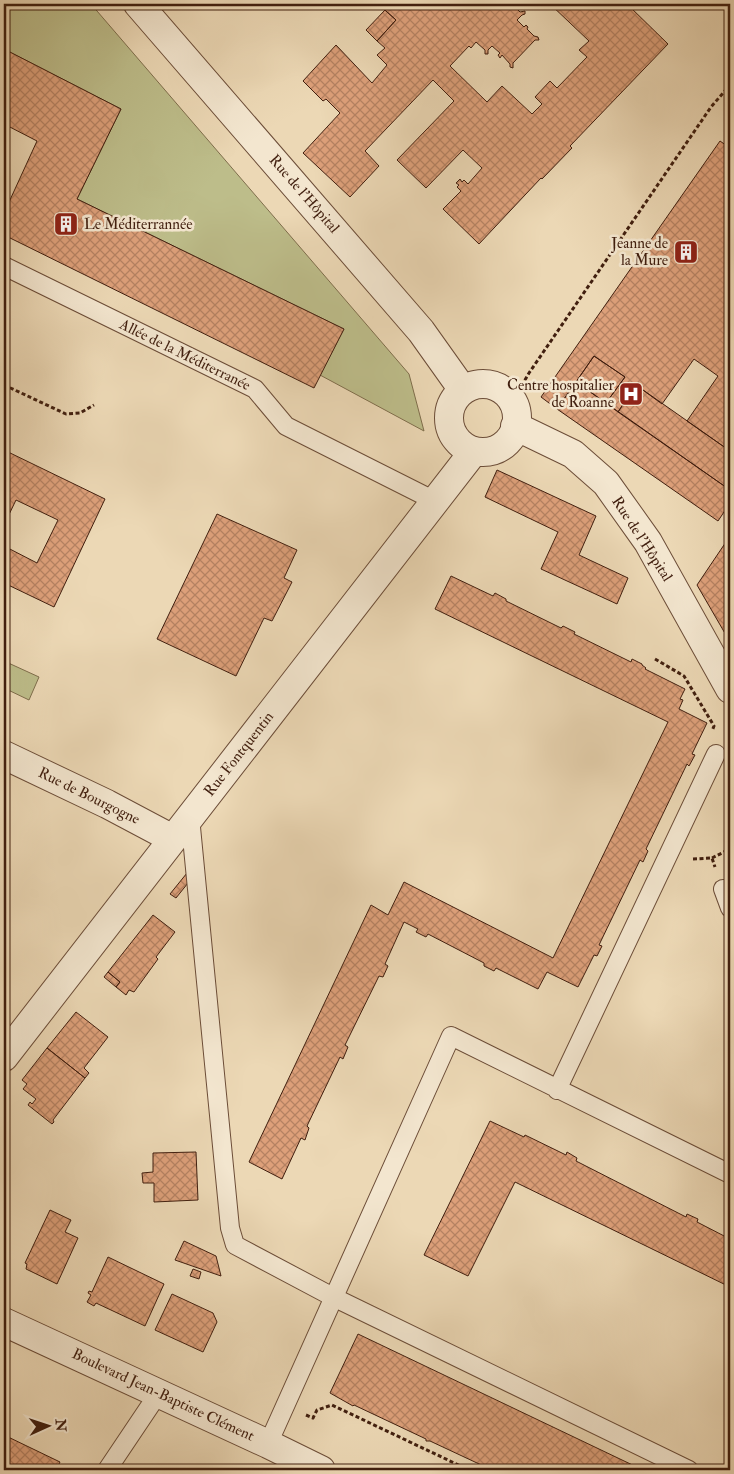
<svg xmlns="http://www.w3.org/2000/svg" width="734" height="1474" viewBox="0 0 734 1474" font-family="'IM FELL Double Pica',serif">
<defs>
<pattern id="building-cross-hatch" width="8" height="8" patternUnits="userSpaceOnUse" patternTransform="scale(1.25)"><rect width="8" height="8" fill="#dda07a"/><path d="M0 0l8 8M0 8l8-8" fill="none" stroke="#b58262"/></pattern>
</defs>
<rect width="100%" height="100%" fill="#ecd8b5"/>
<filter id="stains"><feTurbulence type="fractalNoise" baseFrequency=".004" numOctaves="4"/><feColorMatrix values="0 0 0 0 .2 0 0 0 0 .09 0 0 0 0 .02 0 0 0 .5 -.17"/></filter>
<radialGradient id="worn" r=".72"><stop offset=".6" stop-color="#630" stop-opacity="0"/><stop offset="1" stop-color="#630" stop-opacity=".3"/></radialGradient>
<path fill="#bdbd8a" stroke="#7f6e4c" d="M4,4H91L409,374L424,431L320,375L344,329L77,199L121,109L4,49Z
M4,661L39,677L29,700L4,688Z"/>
<path fill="url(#building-cross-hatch)" stroke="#411f0f" d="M378,4H512L520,12L525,11V14L522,15L517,20L524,27L526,25L528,27L527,29L534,36L538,37L539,40H535L513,63V68L510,67V64L502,55L500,58L498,55L500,53L492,46L488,50V54H485V50L476,42L471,48L469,46L450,66L487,102L502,86L532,114L542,104L535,97L550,81L557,88L587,57L579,50L589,41L550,4H609L614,8L618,4H627L668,44L570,146L572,148L542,179L541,178L479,244L443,209L461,191L457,187L459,185L456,183L460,179L462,182L464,180L468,184L482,168L463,150L426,188L397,160L454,101L433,80L365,151L379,166L350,197L303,153L340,113L326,99L323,101L303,81L336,45L372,83L387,65L377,55L385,48L377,41L396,20Z
M385,10L396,20L377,41L366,30Z
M4,49L121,109L77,199L344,329L314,388L4,235V213L37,141L4,124Z
M720,141L730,148V451L687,421L718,376L694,359L662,404L636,385L618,412L606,403L625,377L594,356L557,409L541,397Z
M594,356L625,377L606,403L576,382Z
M576,382L730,490V503L718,521L557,409Z
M636,385L730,451V490L618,412Z
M4,450L105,499L54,607L4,583V546L37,563L58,520L16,500L4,525Z
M497,470L596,516L579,555L628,578L617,604L541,569L558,532L485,497Z
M217,514L297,550L284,578L292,582L272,621L264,618L236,676L157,639Z
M730,536V642L697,585Z
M451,576L493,596L495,593L506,599V601L561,628L563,626L575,632L574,634L631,662L632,659L642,664V665L646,668L645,669L685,689L680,699L683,700L679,709L707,723L692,754L695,755L689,766L687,764L646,849L648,851L643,862L640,860L599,945L602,946L597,956L594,955L578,987L547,972L538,989L496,968L494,971L484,966V963L428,934L426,937L416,932L418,929L404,922L385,964L388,966L383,977L379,976L345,1045L348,1047L343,1059L340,1057L307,1126L309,1128L305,1140L301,1138L282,1179L249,1162L371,905L388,915L404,882L553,958L668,722L435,609Z
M187,873L188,883L176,898L170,894Z
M153,915L175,932L156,957L158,959L134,992L129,990L126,995L116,987L120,982L108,972Z
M108,972L120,982L116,987L104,977Z
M76,1012L108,1037L84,1068L89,1073L85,1078L47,1048Z
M47,1048L85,1078L53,1120L54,1122L52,1124L28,1105L30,1102L32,1104L36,1099L23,1089L27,1084L22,1080Z
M490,1121L524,1137L525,1135L566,1155L567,1152L577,1158L576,1161L686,1217L687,1214L698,1219L697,1222L730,1239V1287L515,1182L468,1276L424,1255Z
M196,1152L198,1200L154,1202V1183H143L142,1173L153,1172V1153Z
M50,1210L71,1220L65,1232L78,1238L57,1284L26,1269L27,1264L25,1263Z
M184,1241L216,1256L221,1276L175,1260Z
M108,1257L164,1284L145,1326L96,1303L94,1306L87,1302L91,1295L88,1293L89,1291L92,1292Z
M193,1269L201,1272L199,1279L190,1276Z
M172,1294L213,1313L217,1322L203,1352L155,1330Z
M358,1334L643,1470H492L430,1441H426V1439L354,1405L353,1406L330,1393Z
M4,1435L60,1462L56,1470H4Z"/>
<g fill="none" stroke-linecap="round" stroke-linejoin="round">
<defs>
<path id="service" d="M4,266L255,389L286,426L435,501
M190,817L230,1228L235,1245L333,1297L689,1470
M723,889L730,908
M557,1090L716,754
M268,1444L451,1036L730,1174
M107,1470L158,1394"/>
<path id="minor" d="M138,4L421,331L463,390
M449 418a34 34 0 1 1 68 0a34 34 0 1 1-68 0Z
M515,426L573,454L606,483L648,542L730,689
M4,755L107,804L173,839
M4,1057L474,451"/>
<path id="tertiary" d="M4,1322L268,1444L321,1470"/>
</defs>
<use href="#service" stroke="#6c4d38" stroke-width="20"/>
<use href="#minor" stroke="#6c4d38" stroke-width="30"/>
<use href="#tertiary" stroke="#6c4d38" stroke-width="30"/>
<path stroke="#411f0f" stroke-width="3" stroke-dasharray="4 2.5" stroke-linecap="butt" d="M4,385L66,414L80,413L94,405
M515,397L529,373L711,107L730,85
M655,659L684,676L714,726L712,731
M712,858L730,849
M693,859L712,858L715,867
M306,1415L313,1418L317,1410L332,1405L469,1470"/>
<use href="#service" stroke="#f3e6cf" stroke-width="18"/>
<use href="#minor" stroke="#f3e6cf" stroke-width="28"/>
<use href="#tertiary" stroke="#f3e6cf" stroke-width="28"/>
</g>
<defs>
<symbol id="building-square" viewBox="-11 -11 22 22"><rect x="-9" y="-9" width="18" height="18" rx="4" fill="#8f2418" stroke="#f3e6cf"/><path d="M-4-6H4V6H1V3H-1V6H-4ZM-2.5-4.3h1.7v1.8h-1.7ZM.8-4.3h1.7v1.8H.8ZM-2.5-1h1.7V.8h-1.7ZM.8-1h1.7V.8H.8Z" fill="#fff"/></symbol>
<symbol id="hospital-square" viewBox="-11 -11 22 22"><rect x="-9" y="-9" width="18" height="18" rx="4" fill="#8f2418" stroke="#f3e6cf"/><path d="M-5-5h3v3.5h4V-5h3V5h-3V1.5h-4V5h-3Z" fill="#fff"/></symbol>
</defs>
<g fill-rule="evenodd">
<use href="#building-square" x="52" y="210" width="28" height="28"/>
<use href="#building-square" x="672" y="238" width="28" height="28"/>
<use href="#hospital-square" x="617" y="380" width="28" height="28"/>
</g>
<g text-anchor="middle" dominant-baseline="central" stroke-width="5" stroke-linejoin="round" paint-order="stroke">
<g font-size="15" fill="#411f0f" stroke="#f3e6cf">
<text transform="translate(304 194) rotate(49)">Rue de l'Hôpital</text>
<text transform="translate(185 355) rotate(26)">Allée de la Méditerranée</text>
<text transform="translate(642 539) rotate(57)">Rue de l'Hôpital</text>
<text transform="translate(239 754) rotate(-52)">Rue Fontquentin</text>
<text transform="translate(89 796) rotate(26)">Rue de Bourgogne</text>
<text transform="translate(163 1395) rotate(25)">Boulevard Jean-Baptiste Clément</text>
</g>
<g font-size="15" fill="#411f0f" stroke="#f3e6cf" text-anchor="end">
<text x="84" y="224" text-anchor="start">Le Méditerrannée</text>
<text x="668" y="243">Jeanne de<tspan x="668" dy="17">la Mure</tspan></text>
<text x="614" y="385">Centre hospitalier<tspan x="614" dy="17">de Roanne</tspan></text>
</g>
</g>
<rect width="734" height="1474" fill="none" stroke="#ecd8b5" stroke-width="20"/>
<rect x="5" y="5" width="724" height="1464" fill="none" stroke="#411f0f" stroke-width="2.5"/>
<rect x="10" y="10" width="714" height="1454" fill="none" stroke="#411f0f"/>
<g transform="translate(48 1426) rotate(87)" stroke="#f3e6cf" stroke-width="4" paint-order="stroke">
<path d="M0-4L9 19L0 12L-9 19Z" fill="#411f0f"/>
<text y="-8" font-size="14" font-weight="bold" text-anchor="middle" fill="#411f0f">N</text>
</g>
<rect width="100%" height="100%" filter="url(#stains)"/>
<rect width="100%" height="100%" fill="url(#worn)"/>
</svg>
